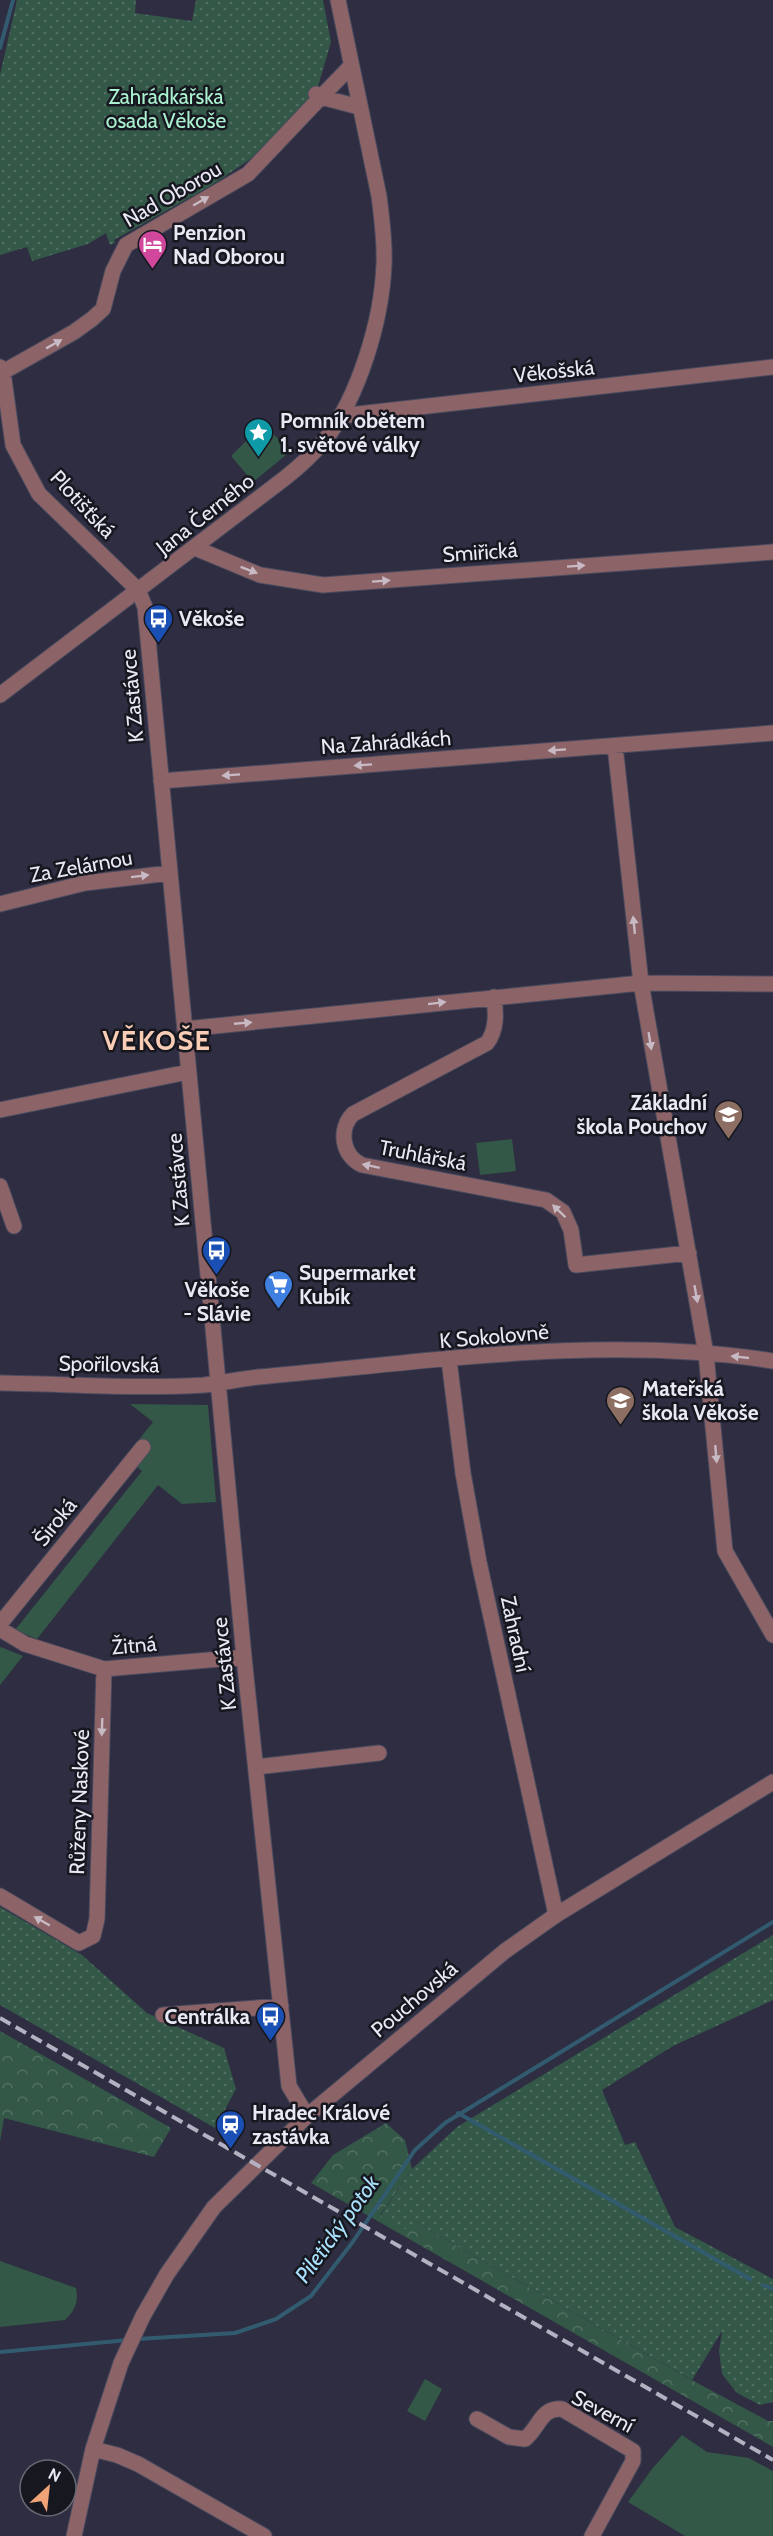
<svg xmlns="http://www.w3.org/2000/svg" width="773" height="2536" viewBox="0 0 773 2536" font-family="Cabin,sans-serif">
<defs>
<pattern id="forest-crowns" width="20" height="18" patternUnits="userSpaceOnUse" patternTransform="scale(1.5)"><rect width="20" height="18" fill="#335847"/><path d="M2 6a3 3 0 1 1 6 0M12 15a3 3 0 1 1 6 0" fill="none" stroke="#517062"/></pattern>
<pattern id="garden-dots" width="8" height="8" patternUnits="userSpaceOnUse" patternTransform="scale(1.5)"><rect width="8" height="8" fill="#335847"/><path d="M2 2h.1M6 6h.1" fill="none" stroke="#517062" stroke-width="1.8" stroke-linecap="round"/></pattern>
</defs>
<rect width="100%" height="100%" fill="#2e2d41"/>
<path fill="#335847" d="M262,425L292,450L253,482L231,456Z
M512,1139L516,1171L480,1175L476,1143Z
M130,1404L208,1405L216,1502L182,1504L158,1485L37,1639L15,1630L142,1471L125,1457L153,1422Z
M1,1647L23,1656L0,1685V1648Z
M0,2261L76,2288C79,2301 75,2311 65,2320L0,2327Z
M425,2379L442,2389L425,2421L407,2411Z
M682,2435L707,2452L749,2458L773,2471V2536H685L628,2502L652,2469Z"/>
<path fill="url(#forest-crowns)" d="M0,2031L171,2128L154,2157L4,2118L0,2142Z
M386,2123L405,2140L412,2169L380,2215L415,2222L688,2378L768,2421H773V2447L311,2183L333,2155Z"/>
<path fill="url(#garden-dots)" d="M17,0H136L135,13L192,21L196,0H323L331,42L317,90L261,152L212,185L114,240L115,243L110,245L106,233L88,244L32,261L27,247L0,255V75Z
M0,1907L82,1955L147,2013L224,2048L236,2089L215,2128L0,2005Z
M773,1935V2000L673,2046L602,2090L625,2145L635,2142L675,2227L773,2279V2402L760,2405L737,2393L722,2374L719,2351L722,2331L692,2380L415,2222L409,2231L380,2216L412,2169L457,2127Z"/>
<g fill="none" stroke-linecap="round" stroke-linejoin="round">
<path stroke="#325b6f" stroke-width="4" d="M0,48L13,0
M458,2113L750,2279
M763,2285L773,2289
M138,2339L235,2333L276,2319L311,2296L352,2243L415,2150L445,2123L773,1922
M0,2352L128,2340"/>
<defs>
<path id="minor" d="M316,94L321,97L351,66
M0,367L3,372L13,445L39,494L138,590L145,607L244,1657L289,2086L307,2116
M3,372L74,332L92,319L103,309L113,271L126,245L248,174L321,97L359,107
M340,416L773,367
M195,548L260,575L323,585L773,552
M615,746L641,983L706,1354L725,1551L773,1635
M161,781L773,733
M0,904L85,883L170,873
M494,997C496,1013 497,1030 487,1043L353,1114C338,1129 342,1156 362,1165L546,1200L563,1212L571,1230L576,1265L689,1253
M185,1029L641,983L773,984
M0,1110L188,1072
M0,1186L14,1226
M449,1360L463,1473L479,1562L556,1915
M0,1383C68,1384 136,1389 204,1385C222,1383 240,1379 258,1377C427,1362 604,1334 773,1361
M0,1624L143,1447
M0,1629L25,1644L104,1669L244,1657
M256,1767L379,1753
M0,1896L79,1943L93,1936L97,1919L104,1669
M163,2015L281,2006
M477,2419L509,2437L525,2439C539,2428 541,2407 562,2409L633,2451V2461L592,2536"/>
<path id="tertiary" d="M0,695L285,478C299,467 313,454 325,440C359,396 382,320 384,264C385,241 382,219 379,196L338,0
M93,2449L117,2455L138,2464L264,2536
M74,2536L93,2449L121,2363L143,2316L167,2274L214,2207L307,2116L505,1951L556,1915L773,1782"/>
</defs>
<use href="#minor" stroke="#4c4b5e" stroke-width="17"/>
<use href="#tertiary" stroke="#4c4b5e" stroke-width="17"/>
<use href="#minor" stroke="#8c6468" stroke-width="15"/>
<use href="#tertiary" stroke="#8c6468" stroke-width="15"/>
<path stroke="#b3b2c2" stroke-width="4" stroke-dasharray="12 6" stroke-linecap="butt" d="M0,2018L773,2460"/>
</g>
<defs><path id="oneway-solid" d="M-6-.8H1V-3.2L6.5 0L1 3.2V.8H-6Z" transform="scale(1.5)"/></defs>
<g fill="#c8bac4">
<use href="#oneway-solid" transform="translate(201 201) rotate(-30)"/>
<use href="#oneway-solid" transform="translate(54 344) rotate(-29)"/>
<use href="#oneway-solid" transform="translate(576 566) rotate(-4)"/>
<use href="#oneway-solid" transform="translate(249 570) rotate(21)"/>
<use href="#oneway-solid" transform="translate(381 581) rotate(-4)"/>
<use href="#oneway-solid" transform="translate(557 750) rotate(176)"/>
<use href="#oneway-solid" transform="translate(363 765) rotate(176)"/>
<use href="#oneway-solid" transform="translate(231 775) rotate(176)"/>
<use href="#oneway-solid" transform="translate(140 876) rotate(-7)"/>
<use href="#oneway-solid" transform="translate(634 925) rotate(-96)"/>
<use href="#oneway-solid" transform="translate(437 1003) rotate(-7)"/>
<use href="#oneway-solid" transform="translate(243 1023) rotate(-5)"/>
<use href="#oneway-solid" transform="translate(650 1041) rotate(81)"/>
<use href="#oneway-solid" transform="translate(371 1166) rotate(-168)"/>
<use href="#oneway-solid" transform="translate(559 1211) rotate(-136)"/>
<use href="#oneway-solid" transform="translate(696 1294) rotate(80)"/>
<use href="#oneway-solid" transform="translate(740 1357) rotate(-174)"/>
<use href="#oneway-solid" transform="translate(716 1454) rotate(85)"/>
<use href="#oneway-solid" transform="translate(102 1727) rotate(92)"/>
<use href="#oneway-solid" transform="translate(42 1921) rotate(-150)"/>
</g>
<defs>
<symbol id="hotel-pin" viewBox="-11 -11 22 30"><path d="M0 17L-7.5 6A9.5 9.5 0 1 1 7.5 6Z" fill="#d1479c" stroke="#171720"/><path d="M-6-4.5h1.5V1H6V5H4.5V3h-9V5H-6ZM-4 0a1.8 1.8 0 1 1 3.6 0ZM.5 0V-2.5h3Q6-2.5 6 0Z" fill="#fff"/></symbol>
<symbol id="sight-pin" viewBox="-11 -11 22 30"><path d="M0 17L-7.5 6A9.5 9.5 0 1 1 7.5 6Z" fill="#0f9aa8" stroke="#171720"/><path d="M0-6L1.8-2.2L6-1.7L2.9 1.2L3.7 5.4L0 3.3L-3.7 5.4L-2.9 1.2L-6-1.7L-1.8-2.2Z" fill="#fff"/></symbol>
<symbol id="bus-pin" viewBox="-11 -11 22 30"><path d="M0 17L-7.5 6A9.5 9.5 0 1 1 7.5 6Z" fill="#1a4fb4" stroke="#171720"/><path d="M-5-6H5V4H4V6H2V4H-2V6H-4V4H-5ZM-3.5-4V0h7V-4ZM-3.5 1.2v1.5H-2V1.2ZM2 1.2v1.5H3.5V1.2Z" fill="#fff"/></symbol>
<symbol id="school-pin" viewBox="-11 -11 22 30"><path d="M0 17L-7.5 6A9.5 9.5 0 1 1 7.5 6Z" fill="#8d6e63" stroke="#171720"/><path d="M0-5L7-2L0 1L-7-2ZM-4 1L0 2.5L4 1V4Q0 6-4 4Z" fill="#fff"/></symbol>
<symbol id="supermarket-pin" viewBox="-11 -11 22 30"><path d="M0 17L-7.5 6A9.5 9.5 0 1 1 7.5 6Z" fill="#3f7fe0" stroke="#171720"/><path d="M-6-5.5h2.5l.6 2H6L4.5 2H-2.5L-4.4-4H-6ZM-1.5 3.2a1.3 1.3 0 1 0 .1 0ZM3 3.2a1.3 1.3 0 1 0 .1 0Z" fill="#fff"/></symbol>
<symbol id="station-pin" viewBox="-11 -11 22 30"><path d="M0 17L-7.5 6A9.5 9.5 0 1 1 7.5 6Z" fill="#1a4fb4" stroke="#171720"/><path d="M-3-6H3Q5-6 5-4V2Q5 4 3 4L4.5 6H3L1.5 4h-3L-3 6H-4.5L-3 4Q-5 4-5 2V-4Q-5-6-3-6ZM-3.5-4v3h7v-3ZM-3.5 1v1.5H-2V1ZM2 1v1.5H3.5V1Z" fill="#fff"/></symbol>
</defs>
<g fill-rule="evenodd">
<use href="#hotel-pin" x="136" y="228" width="33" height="45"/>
<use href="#sight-pin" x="242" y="416" width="33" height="45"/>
<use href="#bus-pin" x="142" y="602" width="33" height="45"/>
<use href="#school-pin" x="712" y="1098" width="33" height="45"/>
<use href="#bus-pin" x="200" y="1234" width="33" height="45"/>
<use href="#supermarket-pin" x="262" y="1268" width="33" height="45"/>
<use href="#school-pin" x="604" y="1384" width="33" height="45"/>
<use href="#bus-pin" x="254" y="2000" width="33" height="45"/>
<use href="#station-pin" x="214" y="2108" width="33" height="45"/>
</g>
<g text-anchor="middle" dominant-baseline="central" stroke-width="5" stroke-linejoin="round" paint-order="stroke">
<g font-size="21" fill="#aaf2cf" stroke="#171720">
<text x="166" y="96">Zahrádkářská<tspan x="166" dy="24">osada Věkoše</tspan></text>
</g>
<g font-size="21" fill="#e9e9f6" stroke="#171720">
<text transform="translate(172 194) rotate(-30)">Nad Oborou</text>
<text transform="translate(554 371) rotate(-6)">Věkošská</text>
<text transform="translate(83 504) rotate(47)">Plotišťská</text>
<text transform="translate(205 514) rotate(-38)">Jana Černého</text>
<text transform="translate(480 552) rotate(-4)">Smiřická</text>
<text transform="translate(132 696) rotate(-95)">K Zastávce</text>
<text transform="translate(386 742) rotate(-4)">Na Zahrádkách</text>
<text transform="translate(81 866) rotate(-10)">Za Zelárnou</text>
<text transform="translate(423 1155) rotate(11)">Truhlářská</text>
<text transform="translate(178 1180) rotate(-95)">K Zastávce</text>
<text transform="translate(494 1336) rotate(-5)">K Sokolovně</text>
<text transform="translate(109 1364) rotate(1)">Spořilovská</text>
<text transform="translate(55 1522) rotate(-51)">Široká</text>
<text transform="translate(516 1634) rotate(78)">Zahradní</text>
<text transform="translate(134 1645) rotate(-5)">Žitná</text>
<text transform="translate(224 1664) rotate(-96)">K Zastávce</text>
<text transform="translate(79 1802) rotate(-88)">Růženy Naskové</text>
<text transform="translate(414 1999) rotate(-40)">Pouchovská</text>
<text transform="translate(603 2411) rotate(28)">Severní</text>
</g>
<g font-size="21" font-weight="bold" fill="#e9e9f6" stroke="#171720" text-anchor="start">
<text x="173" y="232">Penzion<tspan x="173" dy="24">Nad Oborou</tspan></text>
<text x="280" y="420">Pomník obětem<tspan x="280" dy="24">1. světové války</tspan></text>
<text x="179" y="618">Věkoše</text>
<text x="707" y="1102" text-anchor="end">Základní<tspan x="707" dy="24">škola Pouchov</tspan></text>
<text x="299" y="1272">Supermarket<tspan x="299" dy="24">Kubík</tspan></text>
<text x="217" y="1289" text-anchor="middle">Věkoše<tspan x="217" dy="24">- Slávie</tspan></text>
<text x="642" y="1388">Mateřská<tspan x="642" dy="24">škola Věkoše</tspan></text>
<text x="250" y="2016" text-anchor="end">Centrálka</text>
<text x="252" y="2112">Hradec Králové<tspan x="252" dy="24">zastávka</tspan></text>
</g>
<g font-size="22" font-style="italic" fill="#a9e1fd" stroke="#171720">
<text transform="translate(337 2229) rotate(-54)">Piletický potok</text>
</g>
<g font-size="27" font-weight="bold" letter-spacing="1.5" fill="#f9cdb5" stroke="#171720">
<text x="157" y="1040">VĚKOŠE</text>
</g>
</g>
<g transform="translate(48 2488) rotate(27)"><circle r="28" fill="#171720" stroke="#6b6b76" stroke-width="1.5"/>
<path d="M0-4.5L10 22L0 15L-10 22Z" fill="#efa377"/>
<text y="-9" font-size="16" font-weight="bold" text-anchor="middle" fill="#e9e9f6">N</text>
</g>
</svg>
